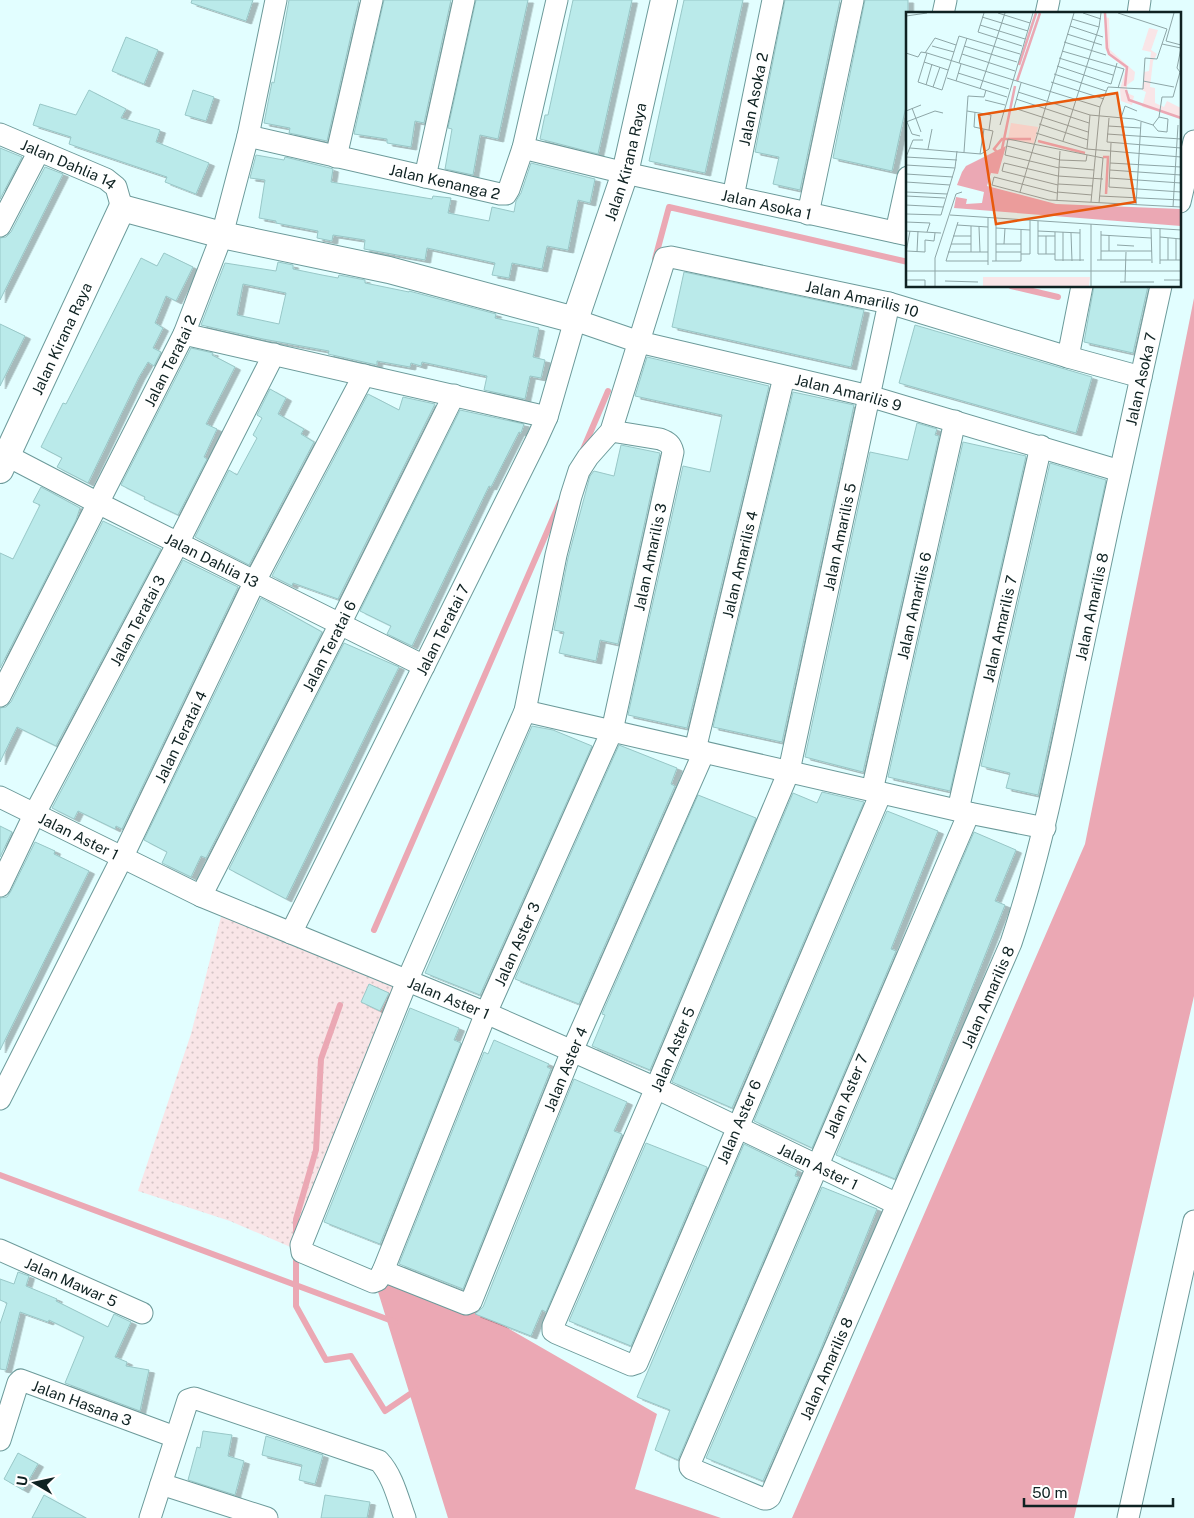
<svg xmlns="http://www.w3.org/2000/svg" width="1194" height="1518" viewBox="0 0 1194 1518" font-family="'Public Sans',sans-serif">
<defs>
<pattern id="grass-dots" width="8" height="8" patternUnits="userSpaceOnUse" patternTransform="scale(1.25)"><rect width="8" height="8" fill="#f9e5e7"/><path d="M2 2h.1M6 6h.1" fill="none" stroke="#d4c4c6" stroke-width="1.8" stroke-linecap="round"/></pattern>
<filter id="shadow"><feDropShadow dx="5.5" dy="3" stdDeviation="0" flood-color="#0004"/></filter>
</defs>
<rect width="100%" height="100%" fill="#e2feff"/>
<path fill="url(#grass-dots)" d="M224,905L407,981L302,1252L230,1221L138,1191L191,1034Z"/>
<path fill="#eba8b4" d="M1194,298V996L1074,1518H792L1085,844Z
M378,1280L466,1304L657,1414L635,1489L721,1518H448L375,1282Z"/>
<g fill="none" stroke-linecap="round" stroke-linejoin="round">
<path stroke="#eba8b4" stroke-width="6" d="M655,259L669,207L908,262
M1011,286L1058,297
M582,452L608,391
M374,930L560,502
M0,1175L395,1322
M296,1238V1219L316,1150L321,1059L340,1005
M296,1253V1306L326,1360L351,1356L385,1411L416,1390"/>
</g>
<path fill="#baeaea" stroke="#98c7c7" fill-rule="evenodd" filter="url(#shadow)" d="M192,0H253L246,21L191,3Z
M289,0H359L327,141L289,133L290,128L264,123L272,82L274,83Z
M384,0H451L424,123L415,121L411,147L387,143V139L354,134Z
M476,0H528L498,139L480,135L473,175L445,169L452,129L448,128Z
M573,0H632L598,154L540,139L545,115H548Z
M684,0H743L705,173L649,161Z
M785,0H840L800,190L773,184L779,157L755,152Z
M865,0H908V97L892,171L833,158Z
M126,37L158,50L144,84L112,71Z
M89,90L126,109L121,118L160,130L156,142L209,163L196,194L165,182L167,177L69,144L71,137L33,125L40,104L76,115Z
M193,90L214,97L206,121L185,115Z
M0,148L22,157L0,199Z
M256,155L284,160L285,157L330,168L333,169L331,182L432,199L433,196L451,198L448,213L489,221L492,207L514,212L516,201L521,193L531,163L595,179L590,203L578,200L568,250L547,246L542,269L512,263L509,278L492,275L495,263L427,248L425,260L364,249L365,240L333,235L332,241L317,238L318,231L276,223V221L259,218L265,180L250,178Z
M45,167L63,174L0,300V238L6,237L11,232Z
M164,253L193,267L176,301L166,296L155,323L163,328L153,348L161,352L154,366L148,362L139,377L88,483L57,467L62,458L41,447L63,403L66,404L141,258L157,266Z
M278,262L293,265V269L322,275L338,278L339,275L365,280V283L409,292V291L496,314L495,318L539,328L533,357L545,360L541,378L530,376L525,399L484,390L487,376L422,362L421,366L411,363L410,367L377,361V365L328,354L329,351L263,339L201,325L225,263L276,271ZM243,284L286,293L279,324L237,315Z
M684,272L864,310L851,367L672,327Z
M1094,286H1148L1133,353L1084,342Z
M0,324L25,336L0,386Z
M915,325L1092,377L1076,433L899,383Z
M191,348L213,353L212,355L235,367L206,424L217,429L204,457L207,459L178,515L144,499L145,497L121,485Z
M647,357L769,386L687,728L628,715L683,466L710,472L722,415L635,396Z
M270,389L286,398L278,414L304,429L301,434L314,442L249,565L195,537L229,470L237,475L257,438L253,435L262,418L257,415Z
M793,392L854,405L782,742L713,727Z
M368,394L399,410L403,397L435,404L338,599L293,583L292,586L272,576Z
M460,410L524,424L521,433L519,432L491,487L489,486L476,513L412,646L387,634L391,626L360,611Z
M917,423L937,429L935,435L939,436L863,772L805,757L870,452L908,460Z
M963,442L1026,456L950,791L888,777Z
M621,445L660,453L618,644L600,640L596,661L559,653L564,632L554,630L568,558L590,476L594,471L614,476Z
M1050,463L1106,480L1038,795L1006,788L1010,773L981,766Z
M41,487L80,508L76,520L0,668V553L13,559L40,505L33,502Z
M103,521L161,549L56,746L17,727L0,762V708L6,707L11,702Z
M183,560L238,587L122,829L116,826L115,829L78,811L74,819L52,808Z
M261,598L322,632L206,858L201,856L191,877L162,863L167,852L144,840Z
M344,643L399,667L286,899L229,869Z
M532,726L553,730L592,746L480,995L425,973Z
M619,745L677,768L671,784L675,786L579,1004L515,979Z
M822,792L864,802L732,1108L672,1082L793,793L817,803Z
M698,795L756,818L650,1070L592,1046L605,1015L602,1014Z
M887,811L938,831L891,949L896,951L812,1148L754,1121Z
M0,826L12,832L0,857Z
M974,832L1016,850L995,901L1005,905L917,1127L895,1179L836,1155Z
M35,842L55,851L54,854L89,871L0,1050V898L7,897L11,891Z
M369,984L389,993L380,1011L361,1002Z
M410,1008L459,1028L454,1040L461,1043L380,1244L324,1222Z
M494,1040L549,1064L547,1067L551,1069L463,1289L399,1264L484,1052L488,1054Z
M574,1079L627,1102L614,1131L622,1134L546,1312L542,1310L531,1336L475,1314L483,1307Z
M646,1143L707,1167L631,1346L569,1321Z
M744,1144L797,1170L795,1176L799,1177L678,1460L655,1450L670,1410L637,1397Z
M822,1187L877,1209L820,1351L763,1481L706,1458Z
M18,1272L29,1276L26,1286L57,1299L56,1301L108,1327L114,1314L131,1322L115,1357L127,1362L126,1366L149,1370L140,1411L65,1383L84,1337L49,1320L48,1322L20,1312L6,1370L0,1369V1324L7,1303L0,1300V1279L14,1284Z
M203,1431L232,1435L228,1456L244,1461L235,1495L188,1480L197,1447L200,1448Z
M266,1436L323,1455L315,1484L299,1480L302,1465L262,1455Z
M18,1453L38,1464L23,1490L4,1479Z
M44,1495L86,1518H32Z
M325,1495L370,1502L367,1518H321Z"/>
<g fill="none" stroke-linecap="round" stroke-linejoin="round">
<defs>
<g id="minor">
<path d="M943,14L946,0"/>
<path d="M1046,14L1049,0"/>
<path d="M1138,14L1140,0"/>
<path id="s1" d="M0,134L106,179L116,187L122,208"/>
<path id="s2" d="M248,136L500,194H506L509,189L523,148L557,0"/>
<path id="s3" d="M523,148L625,173L908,235"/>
<path d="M336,157L372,0"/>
<path d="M425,177L464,0"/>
<path id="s4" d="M733,197L773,0"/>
<path d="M1180,202L1194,141"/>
<path d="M808,214L853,0"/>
<path d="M0,226L39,151"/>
<path d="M896,232L908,177"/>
<path d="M184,334L547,417"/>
<path d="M1068,357L1082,286"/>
<path id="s5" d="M611,431L660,439C668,442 671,444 673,452L612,731L486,1013L383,1271L378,1280L373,1282L302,1252L301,1245L407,981L525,711L556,555L571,496L579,471L588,457L611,431L665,258L671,257L889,303L1068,357L1141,377"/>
<path id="s6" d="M0,452L98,503L424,666"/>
<path id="s7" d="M0,696L184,334L222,235L248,136L276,0"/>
<path d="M525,711L969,813L1045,828"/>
<path id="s8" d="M695,750L784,377"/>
<path id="s9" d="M872,791L955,421"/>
<path id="s10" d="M881,793L637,1363L631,1365L556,1333L553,1331V1326L656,1088L789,771L889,303"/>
<path id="s11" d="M0,797L201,896L486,1013L656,1088L897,1204"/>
<path id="s12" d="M958,810L1041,446"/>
<path id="s13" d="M969,813L690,1463V1467L692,1469L764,1499H767L770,1497L1011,943C1042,851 1060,755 1080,660C1106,535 1133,411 1161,286"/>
<path id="s14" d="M0,886L35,813L178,543L274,354"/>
<path id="s15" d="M201,896L340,624L454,395"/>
<path id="s16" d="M291,933L537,439L547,417L575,320L639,342L869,396L1120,471"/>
<path id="s17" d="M0,1099L122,858L255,581L364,375"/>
<path id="s18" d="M0,1250L142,1313"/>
<path id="s19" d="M383,1271L466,1304L471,1302L572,1051L704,752"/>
<path id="s20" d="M0,1440L18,1383L21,1380L175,1437"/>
<path d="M161,1484L267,1518"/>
<path d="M150,1518L188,1400L194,1398L379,1461C393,1476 398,1499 405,1518"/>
<path d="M1128,1518L1194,1221"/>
</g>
<g id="tertiary">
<path id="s21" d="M0,470L122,208L222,235L389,270L575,320L625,173L664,0"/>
</g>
</defs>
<use href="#minor" stroke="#6c9a9a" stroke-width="23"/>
<use href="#tertiary" stroke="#6c9a9a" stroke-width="28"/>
<use href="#minor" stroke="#fff" stroke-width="21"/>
<use href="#tertiary" stroke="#fff" stroke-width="26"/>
</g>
<g text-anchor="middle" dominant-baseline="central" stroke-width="5" stroke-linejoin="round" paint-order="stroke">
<g font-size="15" fill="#0f2222" stroke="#fff">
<text stroke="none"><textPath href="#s4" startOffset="100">Jalan Asoka 2</textPath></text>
<text stroke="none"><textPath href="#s21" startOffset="922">Jalan Kirana Raya</textPath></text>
<text stroke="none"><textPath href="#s1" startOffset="75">Jalan Dahlia 14</textPath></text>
<text stroke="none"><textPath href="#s2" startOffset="202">Jalan Kenanga 2</textPath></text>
<text stroke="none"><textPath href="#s3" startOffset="250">Jalan Asoka 1</textPath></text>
<text stroke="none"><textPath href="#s5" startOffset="2301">Jalan Amarilis 10</textPath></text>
<text stroke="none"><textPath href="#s21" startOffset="145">Jalan Kirana Raya</textPath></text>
<text stroke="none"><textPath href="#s7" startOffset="376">Jalan Teratai 2</textPath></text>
<text stroke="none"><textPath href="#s13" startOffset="1982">Jalan Asoka 7</textPath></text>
<text stroke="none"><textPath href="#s16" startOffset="960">Jalan Amarilis 9</textPath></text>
<text stroke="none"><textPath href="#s10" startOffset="1559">Jalan Amarilis 5</textPath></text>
<text transform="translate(650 557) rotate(-78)">Jalan Amarilis 3</text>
<text stroke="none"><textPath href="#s6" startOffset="238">Jalan Dahlia 13</textPath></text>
<text stroke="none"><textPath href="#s8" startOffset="191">Jalan Amarilis 4</textPath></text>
<text stroke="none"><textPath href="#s9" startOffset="190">Jalan Amarilis 6</textPath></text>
<text stroke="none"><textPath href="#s13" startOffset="1749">Jalan Amarilis 8</textPath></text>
<text stroke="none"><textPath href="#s14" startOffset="299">Jalan Teratai 3</textPath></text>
<text stroke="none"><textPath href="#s12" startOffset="186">Jalan Amarilis 7</textPath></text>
<text stroke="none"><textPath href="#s16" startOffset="339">Jalan Teratai 7</textPath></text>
<text stroke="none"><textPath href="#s15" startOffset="281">Jalan Teratai 6</textPath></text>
<text stroke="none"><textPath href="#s17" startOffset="405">Jalan Teratai 4</textPath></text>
<text stroke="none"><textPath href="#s11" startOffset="88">Jalan Aster 1</textPath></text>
<text transform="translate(517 944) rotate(-66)">Jalan Aster 3</text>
<text stroke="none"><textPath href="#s13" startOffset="1344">Jalan Amarilis 8</textPath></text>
<text stroke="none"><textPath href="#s11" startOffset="492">Jalan Aster 1</textPath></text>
<text stroke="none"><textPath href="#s10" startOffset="1018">Jalan Aster 5</textPath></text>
<text stroke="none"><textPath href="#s19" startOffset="346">Jalan Aster 4</textPath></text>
<text transform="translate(846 1096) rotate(-67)">Jalan Aster 7</text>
<text transform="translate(739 1122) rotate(-67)">Jalan Aster 6</text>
<text stroke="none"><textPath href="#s11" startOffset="898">Jalan Aster 1</textPath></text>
<text stroke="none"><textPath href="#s18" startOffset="78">Jalan Mawar 5</textPath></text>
<text stroke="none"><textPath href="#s13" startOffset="939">Jalan Amarilis 8</textPath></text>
<text stroke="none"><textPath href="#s20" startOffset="129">Jalan Hasana 3</textPath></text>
</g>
</g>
<g transform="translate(906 12)">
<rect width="275" height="275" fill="#e2feff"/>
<path d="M105,111L132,115L128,132L102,127ZM77,265H184L183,274H77Z" fill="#f9e5e7"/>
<path d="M199,5L203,6L204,38L229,60L228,68L221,73V81L228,84L226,93L215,89L214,77L220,57L202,42L199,36ZM243,16L252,18L245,38L251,42L247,49L244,75L249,76V91L258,95L261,89L275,96V105L236,95L240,80L236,78L238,60L243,59L245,40L236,38Z" fill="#f9e5e7"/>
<path d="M100,134L92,162L85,161L81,174L150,192L275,197V214L48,196L50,185L61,187L60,192L76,191L78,180L51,173L56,160L60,154Z" fill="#eba8b4"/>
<path fill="none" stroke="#eba8b4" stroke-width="2.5" d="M199,1L201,36L203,42L221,55L219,74M113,53L130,1M111,69L134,1M220,78L223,88L275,106M132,129L179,141M96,137L109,74M91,140L88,137L96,127H125M197,145H202L200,182"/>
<path fill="none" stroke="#8ea6a7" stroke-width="1" d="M78,1L72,20L116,34M92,1L124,11M177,1L195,7M268,1L260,29L275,33M0,4L21,1M76,5L122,19M166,7L193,15M74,13L119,27M164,14L197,25M161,22L196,33M158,30L200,43M256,32L275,36M26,34L48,40M58,34L111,50M156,39L218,57L212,76M0,41L12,45L15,40L21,41L194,95M19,41L29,26L50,33M21,41L12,70L36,78L53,24L114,42M56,42L109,59M153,46L207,63M18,50L42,58M53,51L61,26M151,54L205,72M52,61L103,77M148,62L200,79M41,66L101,85M50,69L55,52M237,69L268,75M145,70L198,87M115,71L108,96L182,120M205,72L211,51M20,73L26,52M27,75L34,55M74,77L99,1M112,80L184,103L228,107L247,113M110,87L183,111M79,88L99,93M6,96L15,120M0,99L15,93M61,99L85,103L83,118M203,106L201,130L275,136M215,106L219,94L231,99M0,110L29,99L37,101M1,110L6,122L14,124M133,112L182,128M94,113L127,1M247,113L253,105L256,85H267L274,60L271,56L275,36M247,113L252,119L261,120L262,107L253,105M202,114L235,116M130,121L181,137L275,145M201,122L275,127M157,129L193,15L195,1M205,131L203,175L275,180M101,134L154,148L180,149L181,143M4,136L75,142L83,137L87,119L68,115L69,100M22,137L26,117M181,137L184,103M58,140L62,84L78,85L80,78M74,142L78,117M0,145L51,148M0,145L7,128H17M204,151L275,155M0,153L49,156M153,155L188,158M153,156L99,143L102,127L197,146L193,191M204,158L275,163M0,162L47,165M203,166L275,171M0,170L44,173M152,172L187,174M152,173L96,159L98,151L152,164L197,167M0,180L41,182M114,180L168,1M151,180L186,183M151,181L88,165L86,173L143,188L275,195M0,184L39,186M194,184L275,188M151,188L154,139M185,190L194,95L202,75L237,77L239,46L251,47L261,17L212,1M0,193L37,195M230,193L235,110M267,195L272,113M0,202L35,203L49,156L51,139M44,203L275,218M82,206V253M132,209V242H149M0,210L24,211L21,220M52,210L40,249H82M185,212V274M51,213L82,215M90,213V249M65,214V240M73,215L74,240M90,216L124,218M245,216L246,251M174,217V249M254,217V252M0,219L35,221M132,219L174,221M195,219V248M149,220V248H178M157,220V249M165,221L166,249M195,223L245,226M203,223V239M47,224H65M132,224H149M140,224V242M254,225L275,227M262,226V248M270,227V248M19,228L28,229L29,221M45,232H65M90,232H115M98,232L99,216M211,233L228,234M1,239L19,240V228M195,239H246M0,240L4,219M11,240L12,219M42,240H82M90,240H115M115,242H124V208M191,248H245M254,248H275M86,249H115V218M0,259H275M0,268H19V274M258,268H275M39,269L72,270M214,270H248M219,270L220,240M29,274V246L50,182L56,180"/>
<path fill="#e8590c" fill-opacity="0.15" stroke="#e8590c" stroke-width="2.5" d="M211,81L229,190L90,212L73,103Z"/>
<rect width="275" height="275" fill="none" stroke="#0f2222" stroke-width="2.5"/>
</g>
<g transform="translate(35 1483) rotate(279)" stroke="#ffffff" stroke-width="4" paint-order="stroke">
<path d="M0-4L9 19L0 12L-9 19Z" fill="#0f2222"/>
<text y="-8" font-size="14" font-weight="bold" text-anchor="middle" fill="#0f2222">U</text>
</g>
<path d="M1024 1498v8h149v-8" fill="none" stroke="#0f2222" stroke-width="2.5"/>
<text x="1032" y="1498" font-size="15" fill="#0f2222" stroke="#ffffff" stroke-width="4" paint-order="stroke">50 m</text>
</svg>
